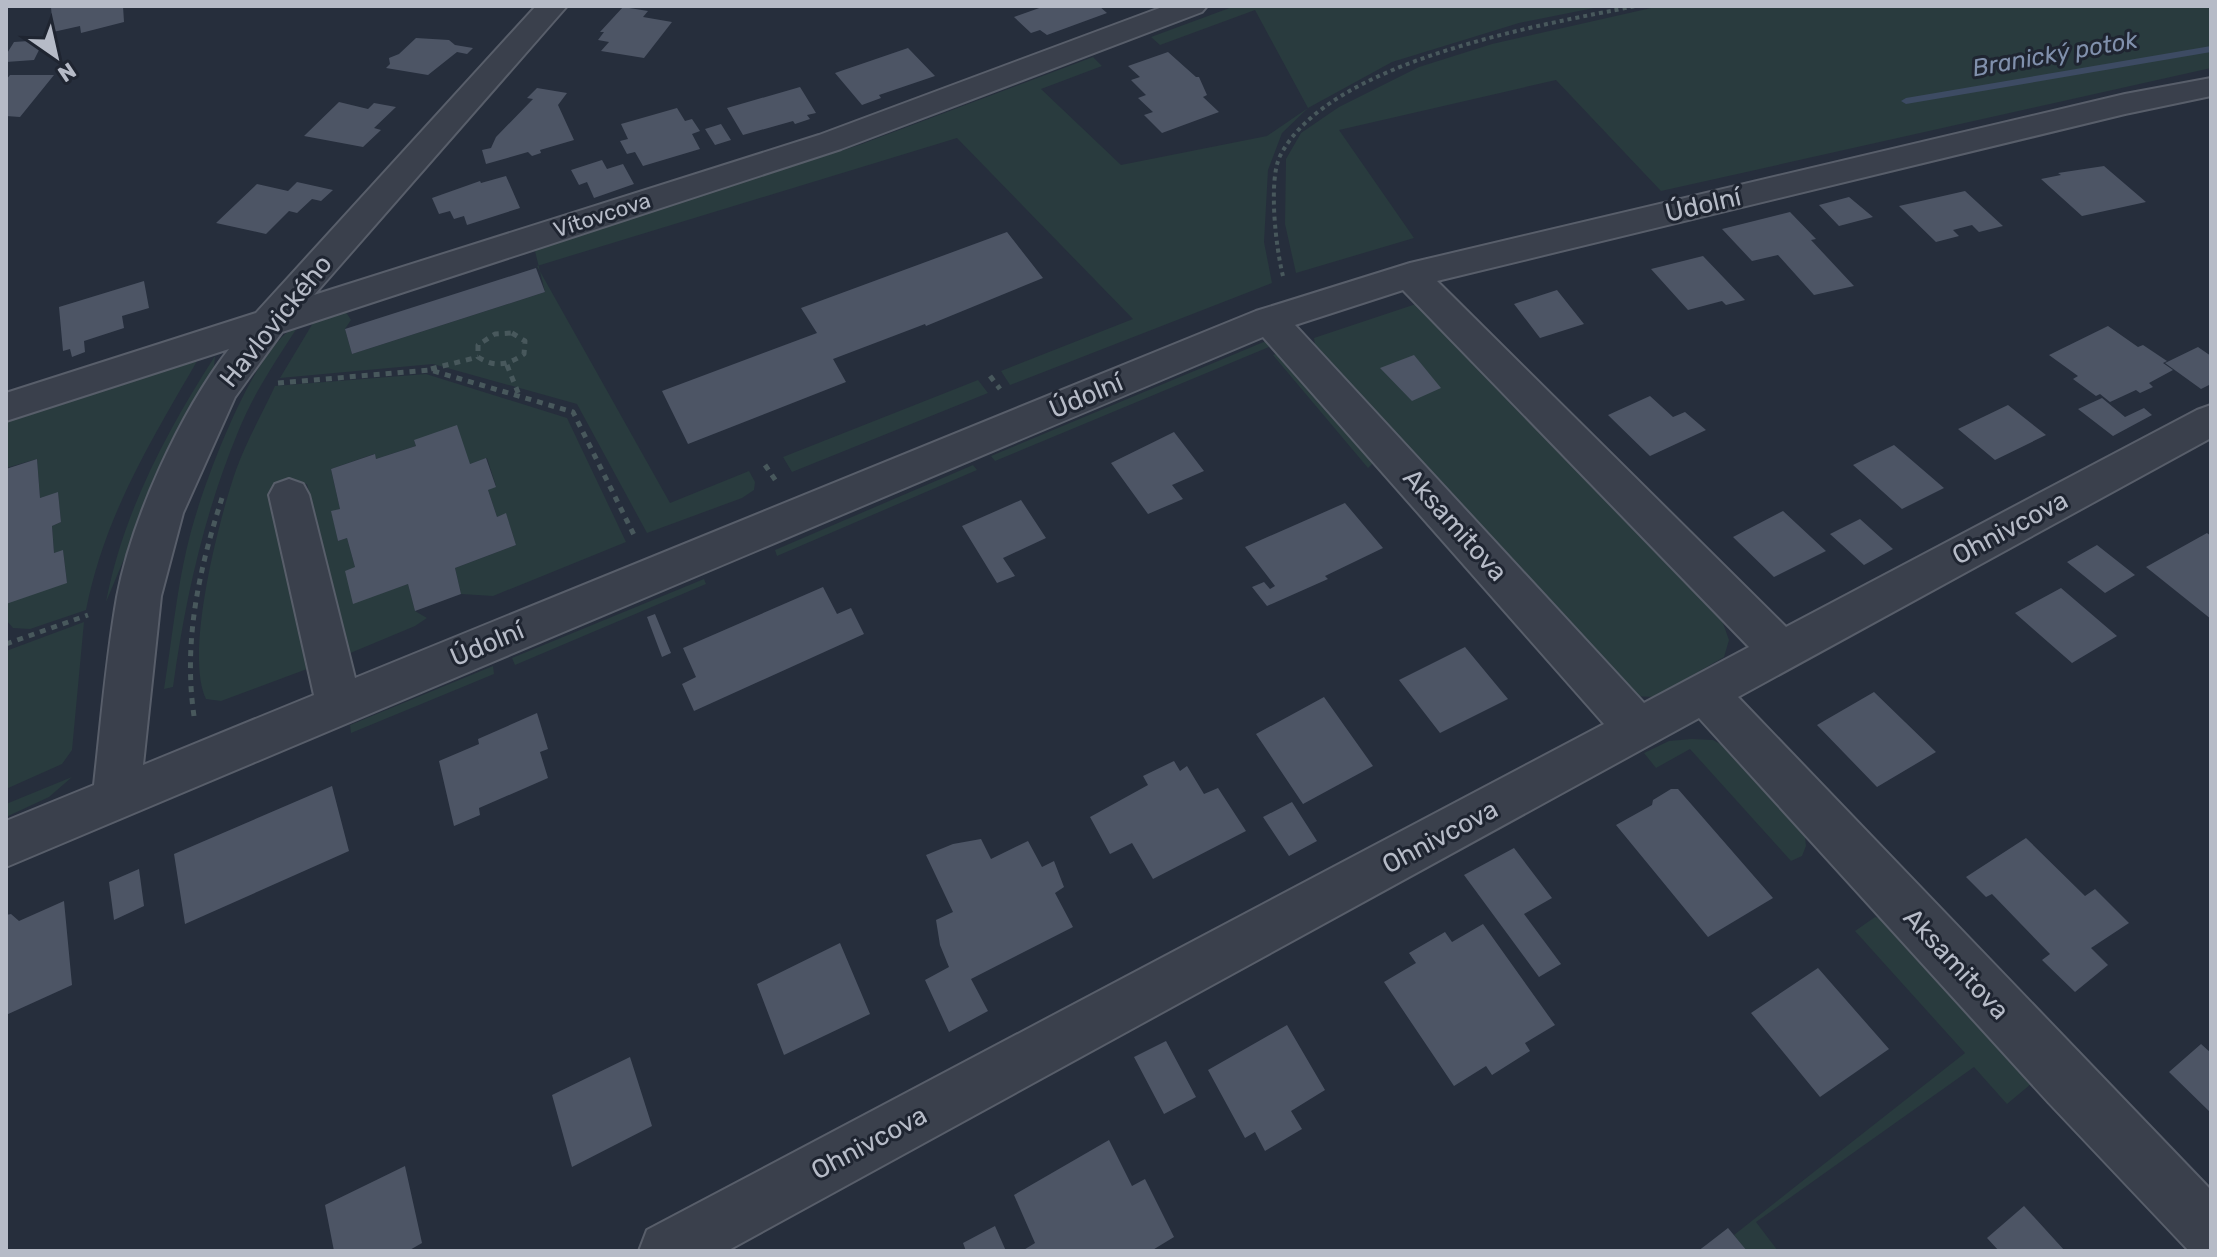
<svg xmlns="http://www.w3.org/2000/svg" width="2217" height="1257" viewBox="0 0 2217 1257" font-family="Rubik,sans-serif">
<rect width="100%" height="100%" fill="#262e3c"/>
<path fill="#293b3e" d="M1235,6H1604L1519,23L1392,62L1308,108L1282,133L1268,170L1264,242L1272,283L1010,385L1001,371L1133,319L957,138L537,266L670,503L749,471L755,482L754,490L742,498L647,533L577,404L433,364L280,378L316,318L344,309L351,320L345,329L352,354L545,292L534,247L859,145L1093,57L1102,66L1041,89L1121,165L1267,136L1308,108L1255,10L1160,45L1151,37Z
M1660,6H2211V68L1661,191L1556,80L1339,130L1414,238L1296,273L1285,224L1286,159L1301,133L1339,107L1419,67L1492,44Z
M1419,303L1720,615L1729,640L1724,657L1655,697L1630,696L1317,359L1314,338Z
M299,325C277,359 253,394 238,432C204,514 185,600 173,687L164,689C173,634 178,574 194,521C207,476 256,342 299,325Z
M1266,341L1274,345L995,461L991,456Z
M1283,351L1378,458L1368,468L1273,355Z
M200,356C152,439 105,514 86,610L30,629L13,628L7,621L8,602L67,582L63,551L54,553L52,526L61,522L58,493L40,498L37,459L6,468V418Z
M215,356L214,367L168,454L106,602C123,513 166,432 215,356Z
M426,374L567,418L626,542L493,596L461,594L455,568L516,545L506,514L497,517L488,490L496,486L487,458L470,464L414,440L416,446L376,459L374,454L331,469L340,509L332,512L338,541L347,538L355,567L353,603L408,584L415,611L427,618L415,626L348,654L307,484L273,495L307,669L221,701L206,699C184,654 219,519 236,470C246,442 262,414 275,386Z
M978,380L988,393L792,472L783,457Z
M973,465L977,470L777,556L775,550Z
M704,579L706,584L515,665L512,658Z
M84,622L72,750L62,764L6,789V651Z
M493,666L494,674L351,733L350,725Z
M1692,739L1713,740L1730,749L1804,828L1806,846L1802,856L1791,861L1690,749L1656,768L1644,753L1669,741Z
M72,777L49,797L6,817V804Z
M1875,917L1893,921L2032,1069L2031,1084L2007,1104L1974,1067L1756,1222L1778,1251H1746L1734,1235L1965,1053L1855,931Z"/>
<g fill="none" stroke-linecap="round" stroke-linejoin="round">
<path fill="#3d4b63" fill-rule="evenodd" d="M2211,46V52L1906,104L1901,101L1906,98Z"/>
</g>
<path fill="#4d5565" d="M123,6L124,22L81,33L80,26L53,32L51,7Z
M1045,6H1099L1107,13L1047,35L1040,30L1031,33L1014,17Z
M623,7L648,11L643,17L672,22L644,58L601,51L609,42L598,40L604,32H600Z
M416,38L449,40L455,45L473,48L467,54L457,52L428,75L386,68L390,64L389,58L399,54Z
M44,40L34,60L6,62V55L14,42Z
M908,48L935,76L879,95L881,98L862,105L835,73Z
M1168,52L1196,77H1199L1207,95L1203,97L1219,112L1162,133L1144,115L1153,112L1138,98L1146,95L1131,80L1140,77L1128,66Z
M10,75H54L20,117L6,116V80Z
M800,87L816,113L807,115L810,119L795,124L793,121L743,135L727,108Z
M537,88L567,93L558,105L574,140L540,150L541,153L532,156L528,152L486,164L482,150L491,148L496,137L533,99L527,98Z
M339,102L368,109L374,103L396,107L374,128L381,130L363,147L304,136Z
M677,108L685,121L692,119L700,131L692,134L700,149L643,166L635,152L627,154L620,141L628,139L621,124Z
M721,124L731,140L715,145L705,129Z
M602,160L607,169L623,164L634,184L594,198L587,182L579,185L571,170Z
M2104,166L2146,202L2082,216L2041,179L2061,175L2058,173Z
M506,176L520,208L467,225L464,216L454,219L450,211L439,214L432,198L480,181L481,183Z
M297,182L333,190L321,201L312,199L297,213L289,211L266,234L216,223L257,184L288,191Z
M1965,191L2003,226L1979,232L1972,225L1953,230L1959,236L1936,242L1899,206Z
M1849,197L1873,217L1839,226L1819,205Z
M1790,212L1816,239L1811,240L1854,286L1814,295L1778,255L1752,261L1722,229Z
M1007,232L1043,278L926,326L925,324L833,359L846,382L688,444L662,391L817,333L801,308Z
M1703,256L1745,300L1726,305L1722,301L1688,310L1651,269Z
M536,268L545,292L352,354L345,329Z
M144,281L149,308L122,316L124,328L84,341L85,352L72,357L70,349L63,351L59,307Z
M1557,290L1584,324L1540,338L1514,304Z
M2108,326L2138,347L2143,345L2167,361L2163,363L2173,370L2149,383L2153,387L2140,393L2136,390L2110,402L2100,394L2096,396L2073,379L2078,376L2049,355Z
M2198,347L2211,356V384L2201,389L2165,363Z
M1414,355L1441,388L1412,401L1380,368Z
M1650,396L1673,417L1685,412L1706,430L1650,456L1608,415Z
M2102,398L2125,417L2144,408L2152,415L2113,436L2078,409Z
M2008,405L2046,435L1995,460L1958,429Z
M457,425L470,464L486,458L496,487L488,490L497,517L506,513L516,545L455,568L461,594L415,611L408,584L353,604L345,571L355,567L347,538L338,541L331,511L340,509L331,469L375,454L376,459L416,446L414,440Z
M1174,432L1204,471L1172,485L1183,499L1148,514L1111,463Z
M1894,445L1944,488L1902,509L1853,465Z
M37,459L40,498L58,492L61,522L52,526L54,553L63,550L67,583L6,604V469Z
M1021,500L1046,538L1003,558L1015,576L997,583L962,526Z
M1345,503L1383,548L1325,576L1328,579L1267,606L1252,587L1264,582L1270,589L1275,586L1245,547Z
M1783,511L1826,551L1774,577L1733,537Z
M1860,519L1893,549L1864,565L1830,534Z
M2207,533L2211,536V619L2146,567Z
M2097,545L2135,575L2105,593L2067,562Z
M823,587L837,614L851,608L864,634L694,711L682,684L696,677L683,648Z
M2061,588L2117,636L2072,663L2015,613Z
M655,614L671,653L662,657L647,617Z
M1465,647L1508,699L1440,733L1399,680Z
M1874,692L1936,752L1877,787L1817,725Z
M1324,697L1373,766L1303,804L1256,734Z
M537,713L548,749L540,752L548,778L479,808L480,815L454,826L439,761L479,744L478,739Z
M1174,761L1180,771L1187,766L1204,794L1218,788L1246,831L1153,879L1132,843L1110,854L1090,817L1148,785L1143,776Z
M332,786L349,851L185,924L174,854Z
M1671,789H1678L1773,898L1708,937L1616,825L1652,805L1653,800Z
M1292,802L1317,841L1289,856L1263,817Z
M2026,838L2085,896L2095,889L2129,923L2091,948L2108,965L2075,992L2042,960L2050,954L1992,894L1986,897L1966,877Z
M981,839L991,859L1028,841L1042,867L1054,861L1064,887L1055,893L1073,927L971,979L988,1011L949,1032L925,980L949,967L940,945L936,920L953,912L926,855L953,844Z
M1514,848L1552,898L1524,914L1561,964L1539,977L1464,875Z
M139,869L144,906L114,920L109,882Z
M64,901L72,985L6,1015V915L11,914L19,921Z
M1483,924L1555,1025L1525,1043L1530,1051L1492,1075L1486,1066L1454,1086L1384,982L1416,963L1409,953L1445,932L1452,942Z
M840,943L870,1014L784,1055L757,984Z
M1818,968L1889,1049L1820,1097L1751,1013Z
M1287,1025L1325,1090L1291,1111L1302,1129L1265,1151L1255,1132L1245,1138L1208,1070Z
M1166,1041L1196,1097L1164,1114L1134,1057Z
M2201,1044L2211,1053V1113L2169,1072Z
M630,1057L652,1126L572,1167L552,1095Z
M1109,1140L1132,1186L1145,1179L1174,1237L1151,1251H1022L1035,1243L1014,1195Z
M405,1166L422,1243L408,1251H334L325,1205Z
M2024,1206L2065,1251H1999L1987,1238Z
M995,1226L1006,1251H966L963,1243Z
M1728,1228L1747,1251H1698L1706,1245Z"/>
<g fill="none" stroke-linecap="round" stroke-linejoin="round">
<defs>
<path id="minor" d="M536,6H567L314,295L819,135L1165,6H1207L1202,12L841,149L282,332L235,397L183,513L161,596L143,765L314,695L269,495L275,484L289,479L303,484L309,495L355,678L1256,311L1410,263L2125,94L2211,78V96L2125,114L1437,281L1786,627L2197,410L2211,405V438L1738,697L2211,1190V1251H2189L2048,1102L1699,718L727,1251H639L647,1230L1604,724L1263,337L6,867V821L94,785C101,723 106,659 117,597C132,518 180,413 229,349L6,421V393L256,313ZM1403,290L1749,647L1644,703L1295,325Z"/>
</defs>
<use href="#minor" stroke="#585e6a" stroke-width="4"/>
<path stroke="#48585c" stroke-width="4" stroke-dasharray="4 4" stroke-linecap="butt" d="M1283,276C1276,249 1268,181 1280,156C1328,61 1540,25 1636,6"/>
<path stroke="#48585c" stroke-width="5" stroke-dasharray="6 6" stroke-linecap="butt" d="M512,333L525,341L524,354C508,365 495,368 478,357V345L495,334Z
M507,365L519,395
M431,369L478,357
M990,376L1000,389
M278,383L430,370L573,412L635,537
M765,465L776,481
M6,644L88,615
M194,716C183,641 199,570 222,498"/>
<use href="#minor" fill="#3a404c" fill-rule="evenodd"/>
</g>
<g text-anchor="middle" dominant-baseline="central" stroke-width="6" stroke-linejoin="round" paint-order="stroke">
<g font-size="22" fill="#b6bbc7" stroke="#1f2531">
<text transform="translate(602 215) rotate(-18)">Vítovcova</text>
</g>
<g font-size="24" font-style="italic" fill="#8090ac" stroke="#1f2531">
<text transform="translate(2055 54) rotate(-10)">Branický potok</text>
</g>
<g font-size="26" fill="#b6bbc7" stroke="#1f2531">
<text transform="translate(1703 205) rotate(-13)">Údolní</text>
<text transform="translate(276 321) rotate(-51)">Havlovického</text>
<text transform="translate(1086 396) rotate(-23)">Údolní</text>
<text transform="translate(1455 525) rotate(48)">Aksamitova</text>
<text transform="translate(2010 528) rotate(-28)">Ohnivcova</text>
<text transform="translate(487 644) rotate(-23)">Údolní</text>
<text transform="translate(1440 837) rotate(-28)">Ohnivcova</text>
<text transform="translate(1956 964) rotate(47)">Aksamitova</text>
<text transform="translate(869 1143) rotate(-28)">Ohnivcova</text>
</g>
</g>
<rect width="2217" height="1257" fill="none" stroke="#b6bbc7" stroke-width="16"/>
<g transform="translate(56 56) rotate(146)" stroke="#1f2531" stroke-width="6" paint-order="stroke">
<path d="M0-6L14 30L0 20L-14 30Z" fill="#b6bbc7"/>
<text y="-12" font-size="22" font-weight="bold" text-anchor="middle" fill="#b6bbc7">N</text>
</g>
</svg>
